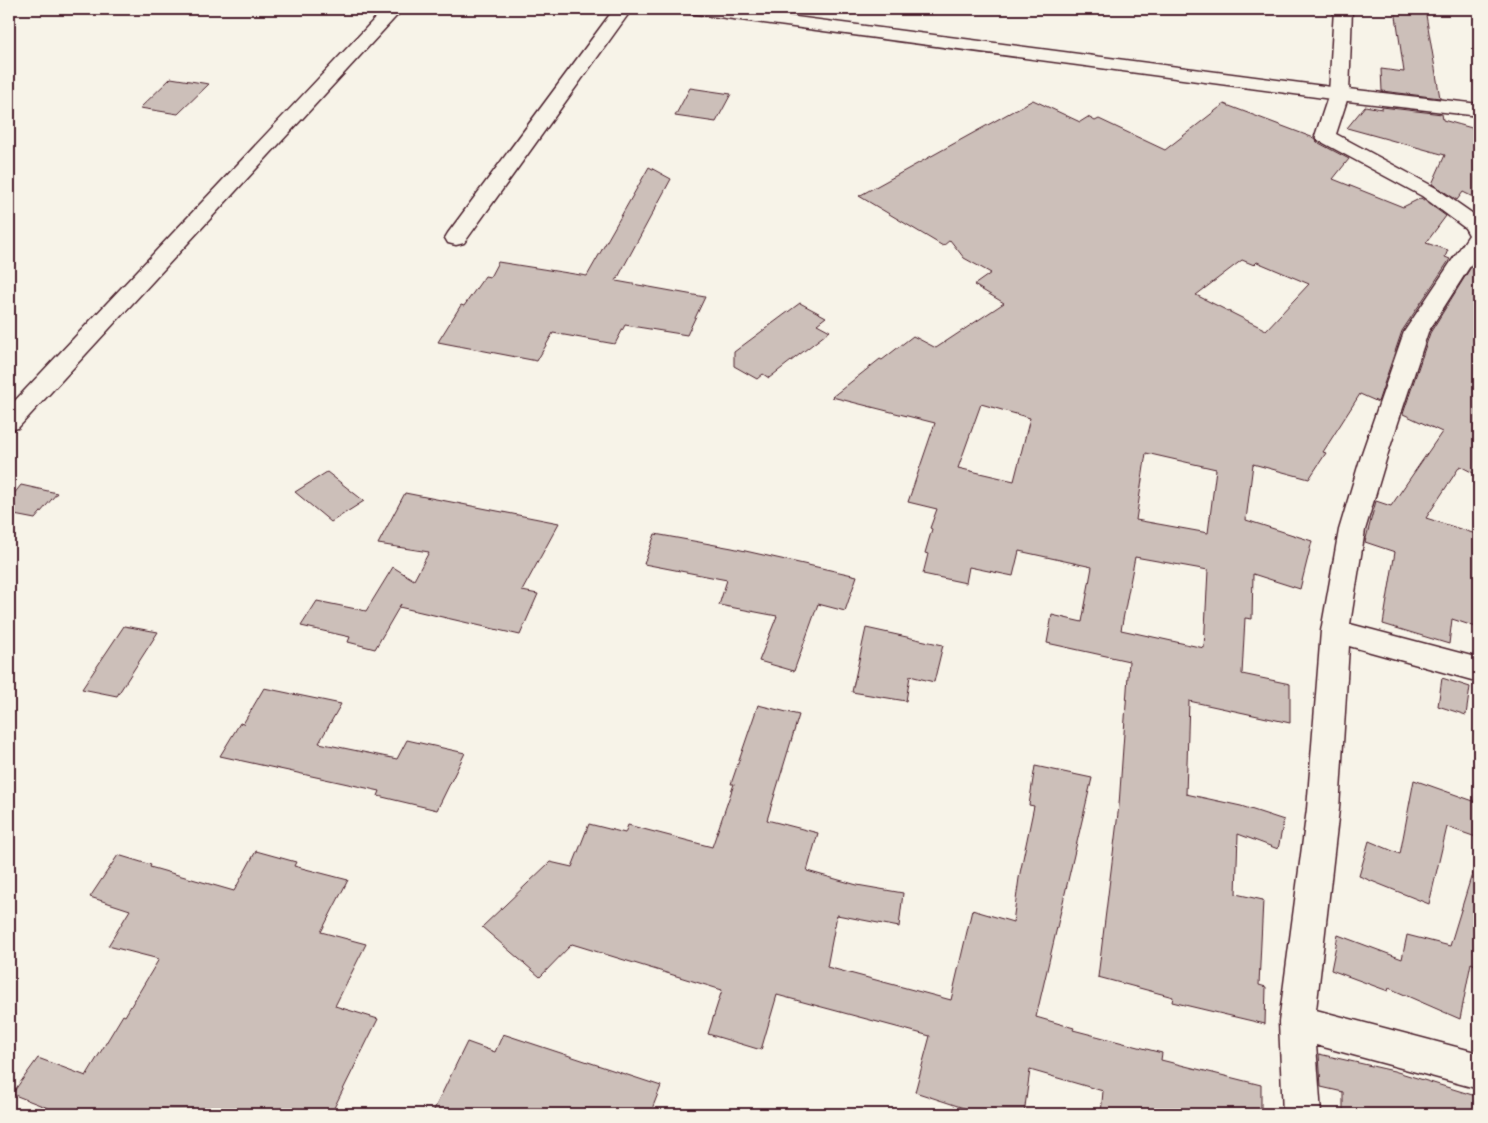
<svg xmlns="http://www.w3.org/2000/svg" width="1488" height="1123" viewBox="0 0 1488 1123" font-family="Delius,sans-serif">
<rect width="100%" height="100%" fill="#f7f3e8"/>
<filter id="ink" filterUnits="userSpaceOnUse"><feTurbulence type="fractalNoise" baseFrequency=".02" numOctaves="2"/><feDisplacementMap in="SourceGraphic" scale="10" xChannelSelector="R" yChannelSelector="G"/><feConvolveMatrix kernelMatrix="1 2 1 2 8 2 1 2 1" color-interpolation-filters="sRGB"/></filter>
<g filter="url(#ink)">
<path fill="#ccbfb9" stroke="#4a1f2b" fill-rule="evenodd" d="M1395,9H1425L1440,98L1382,91L1381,69L1404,72Z
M171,78L209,84L178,114L140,108Z
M690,88L731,94L716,122L675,116Z
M1033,100L1080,122L1088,117L1095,121L1099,119L1165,150L1224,104L1314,138L1317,142L1349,159L1333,179L1403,207L1421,198L1446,216L1426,243L1448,250L1445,257L1450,259L1402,331L1378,402L1360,394L1323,452L1326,453L1309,479L1253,464L1246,520L1312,541L1300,589L1253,574L1252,619L1245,618L1242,674L1290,684V723L1189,701L1186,794L1241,806L1284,820L1278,849L1238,834L1236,894L1263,900L1259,985L1266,987L1265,1024L1172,1002L1173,997L1098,977L1119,805L1129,661L1047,643L1052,615L1082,622L1092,567L1019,551L1013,576L969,567L966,583L923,574L928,554L925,553L932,529L930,528L937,509L908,502L935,423L832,397L880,359L882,360L913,336L936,348L1004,303L974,285L991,273L964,258L950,240L943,246L859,196ZM1242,260L1254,265L1257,262L1309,284L1266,330L1196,295ZM981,404L1030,418L1014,481L958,468ZM1146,453L1216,469L1208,533L1136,520ZM1135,557L1208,570L1204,648L1121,630Z
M1365,106L1382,109V107L1442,114L1443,120L1479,130V200L1463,192L1457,200L1432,184L1445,155L1347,128Z
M649,167L671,179L616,281L705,297L687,335L625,325L615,344L553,333L537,361L438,342L461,305L464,306L485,276L490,277L498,262L587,276Z
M1471,267L1479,270V476L1460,466L1426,518L1479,535V628L1452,619L1449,644L1383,624L1395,552L1365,542L1376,501L1391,506L1442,432L1403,414L1430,333Z
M800,303L826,317L817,324L830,331L769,378L763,374L757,379L734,366V352Z
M327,472L364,501L331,522L295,492Z
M21,485L57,493L35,519L9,514V500Z
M405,493L559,523L522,591L538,594L520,635L399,607L401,604L375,649L348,642L350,637L301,626L317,601L366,611L393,567L414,580L429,552L378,544Z
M655,534L732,548L857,576L845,611L818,604L794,671L759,661L777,616L719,605L727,580L644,564Z
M124,626L158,632L117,696L82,689Z
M866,628L943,645L934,682L910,676L906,701L852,692Z
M1442,678L1470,687L1466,715L1438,706Z
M264,688L341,704L319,743L397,759L407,740L465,753L437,810L378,796L380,791L220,756L240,723L243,724Z
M758,705L799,715L767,820L818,833L807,871L857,885L903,893L899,927L837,915L827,967L951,1000L972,910L1013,922L1019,878L1034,806L1029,805L1035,766L1092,778L1036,1017L1074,1028L1073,1030L1162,1053L1161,1060L1261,1085V1114H1101L1103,1091L1030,1070L1024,1114H982L915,1092L930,1036L777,995L761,1050L708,1034L722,990L572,944L540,977L482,927L550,862L572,867L589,824L625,833L628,825L712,847L734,784H731Z
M1414,780L1479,803V838L1447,827L1429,904L1359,876L1369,841L1400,854Z
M256,851L296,862L294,866L348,880L321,932L366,944L335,1006L378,1019L331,1114H63L12,1094L38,1058L86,1076L123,1015L125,1016L159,959L108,946L130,910L90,897L118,855L151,865L150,867L234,891Z
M1472,874L1479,875V967L1471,963L1460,1019L1389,988L1388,991L1331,970L1338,935L1402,959L1407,935L1450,946Z
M503,1034L661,1086L650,1114H432L467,1042L495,1052Z
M1319,1054L1394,1071L1479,1097V1114H1343V1092L1321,1087Z"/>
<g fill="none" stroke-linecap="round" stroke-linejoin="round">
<defs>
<path id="minor" d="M384,9H403L18,428L9,430V407Z
M614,9H632L464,243L456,245L448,243L445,238L448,233Z
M1334,9H1352L1349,94L1336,134L1436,188L1479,218V252L1428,332L1388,453L1365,530L1350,624L1479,658V682L1349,646L1339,809L1316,1010L1479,1053V1089L1316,1045L1321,1114H1283L1279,1022L1307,809L1321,631L1339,530L1362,453L1404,332L1469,235L1465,228L1422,196L1318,140L1315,136L1329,94Z"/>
<path id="tertiary" d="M687,9H734L1339,88L1479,104V116L1339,100L696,14L690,13Z"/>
</defs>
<use href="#minor" stroke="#4a1f2b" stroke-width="3"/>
<use href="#tertiary" stroke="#4a1f2b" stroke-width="3"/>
<use href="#minor" fill="#f7f3e8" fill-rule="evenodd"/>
<use href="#tertiary" fill="#f7f3e8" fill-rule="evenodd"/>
</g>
</g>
<rect width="1488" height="1123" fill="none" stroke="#f7f3e8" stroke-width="30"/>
<rect x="15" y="15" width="1458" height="1093" fill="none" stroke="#4a1f2b" stroke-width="2" filter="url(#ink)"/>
</svg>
